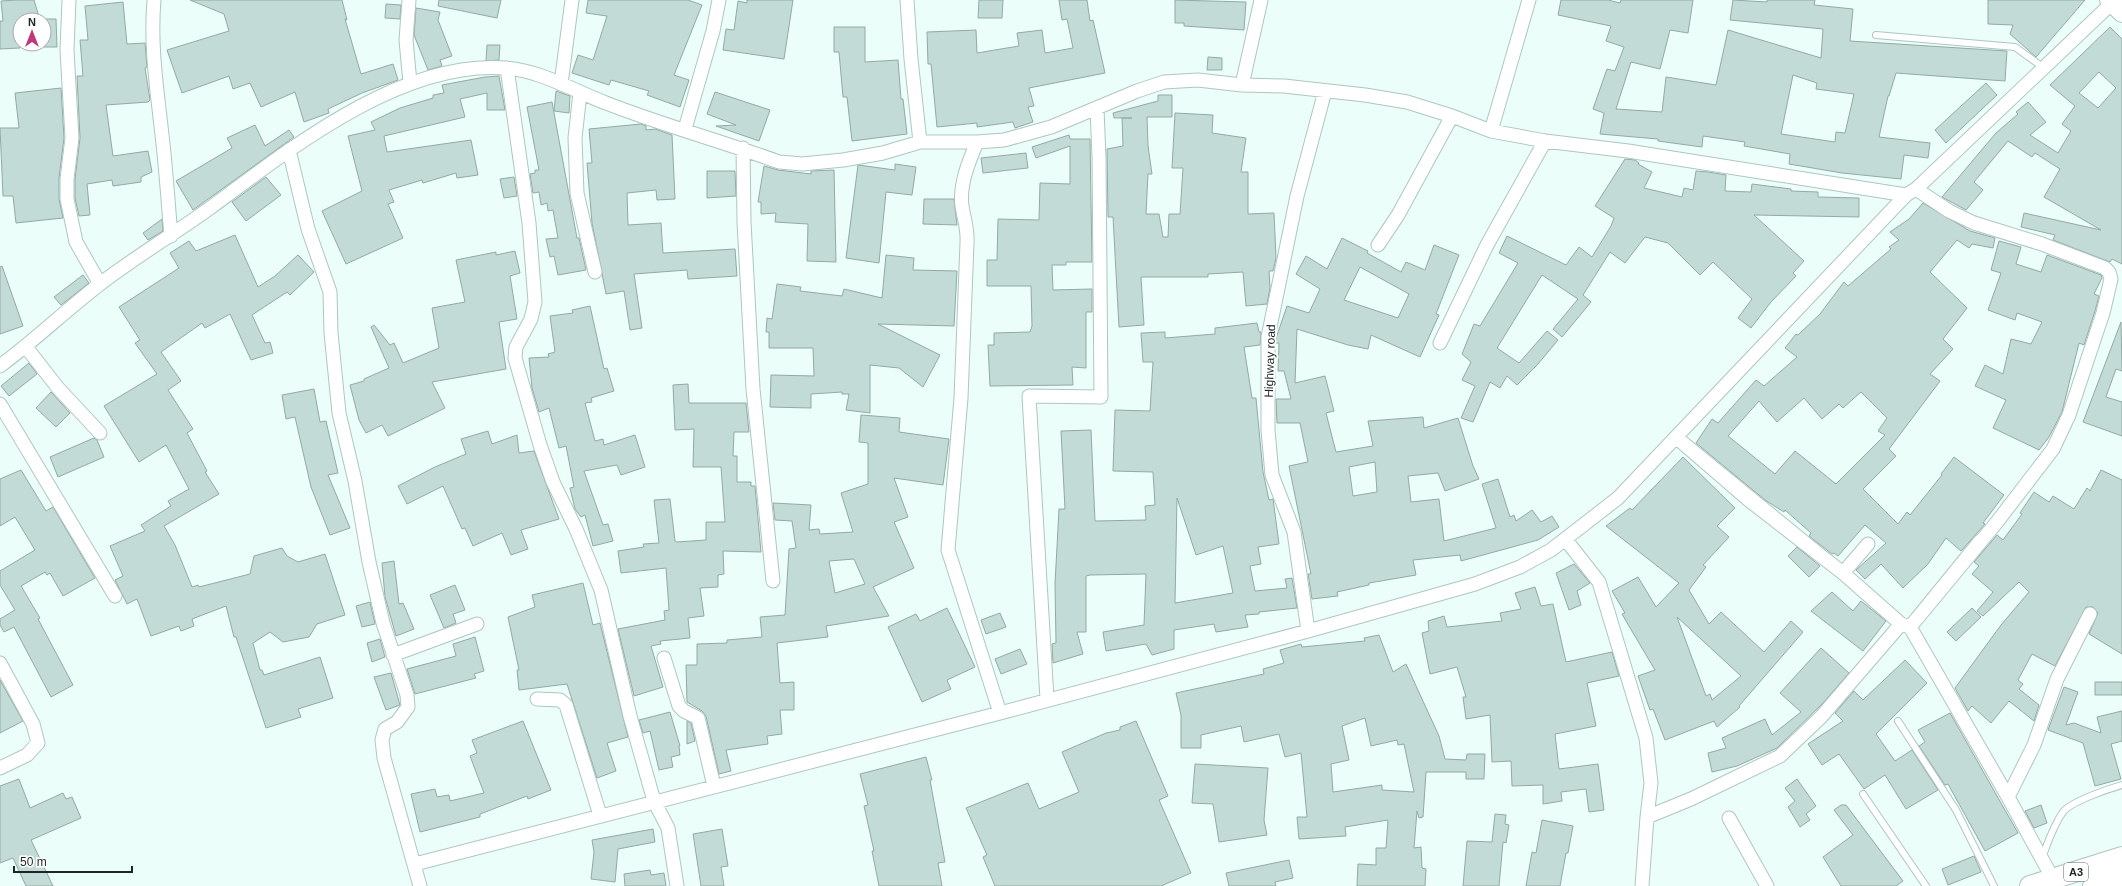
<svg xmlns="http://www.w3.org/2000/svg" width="2122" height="886" viewBox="0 0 2122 886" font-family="Arial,sans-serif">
<rect width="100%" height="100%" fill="#ebfefa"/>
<path fill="#c3dbd6" stroke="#92a9a4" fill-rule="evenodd" d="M16,0H34L40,20H20V48L0,49V21H3L1,1Z
M190,0H342L347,20L345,19L361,74L393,64L398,80L362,93L328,109L329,113L304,122L295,92L261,107L250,83L233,89L229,76L182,93L167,50L229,31L224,14Z
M439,0H501L497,18L438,6Z
M588,0H688L702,5L674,75L689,80L680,107L647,95L649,91L611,80L609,85L572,73L578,55L593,60L607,16L586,13Z
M747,0H793L784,59L723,50L726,29L734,30L738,1L747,3Z
M979,0H1003L1002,18H978Z
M1059,0H1087L1090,21L1093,20L1105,73L1029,88L1034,106L1028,107L1033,122L1015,128L1013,122L977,127V123L937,127L931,64H928L927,32L976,30L977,53L1019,46L1017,33L1042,30L1045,53L1073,48L1067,19L1062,20Z
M1175,0L1246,2L1244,30L1184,26V23H1175Z
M1561,0H1608L1620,3L1621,0H1693L1688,33L1670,30L1660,69L1631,62L1616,109L1662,112L1666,77L1716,85L1728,30L1821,58L1823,29L1730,20L1733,0L1767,2V0H1815L1814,5L1853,9L1850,41L2007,51L2005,81L1896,73L1889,96H1888L1879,137L1930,143L1928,158L1904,155L1901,179L1842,173L1789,164L1790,154L1744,146L1745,142L1703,136L1702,147L1658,141V139L1600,134L1604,113L1593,109L1607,69L1615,71L1624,47L1606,41L1611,26L1558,15ZM1793,75L1817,83L1816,89L1854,94L1845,133L1836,132L1835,142L1781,134Z
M1988,0H2085L2036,57L2010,34L2013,25L1988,24Z
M123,2L127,44L145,43L147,67L145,68L150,100L148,102L106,105L113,156L148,151L152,172L141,177V182L113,186L112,180L87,184L90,215L79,216L75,198V179L80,138L77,76H83L80,40H88L85,6Z
M386,4L401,5L400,19L385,18Z
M416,8L440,12L438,20L452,56L440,60L442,66L428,70L414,35Z
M44,19H56L57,47H44Z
M834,27H865V62L898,60L901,99H903L907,134L852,141L847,97H843L839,52H834Z
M2110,27L2122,39V264L2112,259L2110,262L2053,240L2055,235L2021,227L2024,213L2101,230L2044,197L2060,169L2035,153L2032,157L2008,141L1974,182L1983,190L1966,210L1942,197L1996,133L2018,114L2016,112L2028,102L2046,122L2030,135L2058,153L2071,131L2062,124L2075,106L2050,85ZM2099,72L2116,88L2098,108L2079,93Z
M487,45H500L499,60L486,61Z
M1208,57L1222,58V70H1207Z
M499,76L505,110H487V93L460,99L465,117L384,136L387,152L471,140L478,175L457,178L456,173L423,183L422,180L389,190L394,202L388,204L403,238L346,264L322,211L362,191L348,136L375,130L371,122L400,108L433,98V95L444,93L442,85L485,77Z
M1986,83L1997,95L1946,143L1935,130Z
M61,88L64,138L59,178V199L63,218L16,223L13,196H3L0,128H19L15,93Z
M556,91L570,96L569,113L554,111Z
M715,92L770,110L759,141L716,126L736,125L707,114Z
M1158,95H1172V117H1147L1148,146L1152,174H1148L1146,214H1159L1163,237H1168L1169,214H1180L1183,168H1172L1175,113L1213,115L1212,133L1246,138L1241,172H1248V214L1274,213L1276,258L1273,271H1269L1270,288L1267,304L1246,306L1243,272L1208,274V277H1141L1144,325L1119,327L1113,217H1108L1107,149L1123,146L1122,118H1132H1114L1113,113L1158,101Z
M552,102L577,238H579L586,270L558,275L554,256L550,257L546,239L558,238L553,210L548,211L547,203L541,205L539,192L533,193L530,174L535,173V170H539L527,107Z
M641,124L646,126V130L655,129L672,135L675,199L657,200L656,190L627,193L628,225L661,223L663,253L735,249L737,276L688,279L687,270L634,274L642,328L630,330L624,291L606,294L592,223L587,163H592L589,129Z
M255,125L265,146L289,130L294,137L193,210L176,181L232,148L227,138Z
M1069,135L1070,139H1090L1092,262H1066V265H1052L1053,290L1092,289V312H1086V368L1072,367L1073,385L990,386L988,345H994V333L1030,332L1032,326L1031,286H987V260H997L998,219L1039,220L1040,183L1070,184V146L1036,158L1032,147Z
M1026,153L1028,168L983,173L981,158Z
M1625,159L1635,160L1639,163L1638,164L1652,172L1644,188L1682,197L1684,188L1693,190L1696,171L1708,172L1726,175L1725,191L1751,192L1752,184L1791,189V191L1818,192V197L1859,198V217L1754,215L1804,261L1793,273L1796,276L1771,302L1751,328L1738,318L1752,299L1713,262L1700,275L1668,243L1645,237L1625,263L1610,252L1583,295L1591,302L1562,337L1553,329L1578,299L1542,275L1497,348L1519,363L1547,331L1558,340L1538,364L1517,385L1507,376L1500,388L1490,382L1473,422L1461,418L1475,386L1462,380L1471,362L1462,354L1474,324L1480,326L1518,263L1499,253L1507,236L1566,265L1579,247L1592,257L1611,226L1614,218L1595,206Z
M895,164L916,167L912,195L886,192L879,263L846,258L858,165L895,170Z
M764,166L778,170L811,174V171L834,170L836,262L807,261L808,224L775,222L776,213L761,214V202H758Z
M707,171H735L736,196L707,198Z
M266,177L281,195L246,221L232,202Z
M514,177L517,196L504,198L500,179Z
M924,199H954L957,225L923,224Z
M1923,203L1970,231L1995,238L1993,248L1972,244L1969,248L1957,240L1930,272L1967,308L1943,339L1953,349L1930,374L1940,381L1889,449L1896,456L1863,489L1898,524L1907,512L1910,515L1942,475L1941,474L1954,457L2004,495L1983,523L1985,524L1961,551L1946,538L1928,564L1903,588L1881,564L1865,579L1856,570L1886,543L1865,525L1838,556L1834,553L1832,554L1809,536L1811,533L1785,510L1784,512L1765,500L1696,443L1712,419L1718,423L1756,380L1764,386L1797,357L1785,348L1796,334L1798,335L1820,314L1844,282L1848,286L1891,249L1889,247L1899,240L1890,232L1909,219ZM1861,392L1887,418L1878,431L1885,435L1836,484L1795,451L1775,474L1728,436L1759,401L1777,422L1804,398L1822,419L1839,404L1843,408Z
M162,219L163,231L148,240L143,233Z
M235,235L258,287L275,276L298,255L314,272L290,295L287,292L252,315L265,343L270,342L273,353L251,360L230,314L205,328L202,323L161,352L181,381L168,390L193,429L187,433L207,471L205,472L219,494L164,526L175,545L192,587L198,585L199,587L250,574L254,556L282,548L287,556L298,562L325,554L345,615L317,624L309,637L283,642L270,632L253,643L260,670H262L264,675L320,657L333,698L298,709L301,717L266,728L236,637H234L226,606L192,619L194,626L181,631L179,626L151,636L137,599L127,604L115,580L123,576L110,546L145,531L141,525L171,506L168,501L189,489L166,445L139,462L104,406L157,374L135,343L140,340L119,307L179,268L170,253L189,241L196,251Z
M1342,238L1368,251L1367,253L1401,272L1406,262L1425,270L1434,245L1459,255L1436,314L1439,315L1420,357L1371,335L1368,349L1348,345L1297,329L1295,383L1325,376L1334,411L1326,413L1336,452L1373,446L1368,421L1423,417L1424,428L1458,418L1473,466L1479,479L1445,491L1438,473L1408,476L1411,502L1439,499L1444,541L1496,528L1482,484L1498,479L1510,517L1514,515L1516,521L1532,510L1541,522L1552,516L1559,527L1538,540L1461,561L1460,555L1413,560L1416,575L1369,583V585L1337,592L1338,596L1312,599L1308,574H1311L1289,466L1308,462L1300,423H1277L1276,399H1291L1284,371H1278L1279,343H1276V338L1287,306L1309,313L1320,289L1296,274L1306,256L1327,269ZM1360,267L1409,294L1398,318L1344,300ZM1375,462L1377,492L1353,496L1349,467Z
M1999,241L2021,247L2016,264L2041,272L2047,255L2101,275L2102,278L2094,294L2099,296L2095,311L2084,345L2079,343L2062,412L2049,437L2039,450L1993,428L2006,400L1975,386L1985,365L2003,374L2011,339L2031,344L2042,322L2017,313L2015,320L1988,310L2001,273L1991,270Z
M515,251L520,273L510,276L517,319L499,322L506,369L432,382L445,408L388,436L382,425L366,433L359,420L350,385L364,381V379L389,368L371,327L374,325L390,345L394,343L403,363L439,348L432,308L465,302L456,260L496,252V255Z
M886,255L914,258L913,270L957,271L954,326L878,324L940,355L923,387L899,368L870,365V413L846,410L849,394H842V392L811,394V408L770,407L771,375L814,376L813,348H769V332H766L767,318L772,319L777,284L801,287L800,291L842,296L844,289L882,298Z
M2,266L23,326L0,334V267Z
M83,275L89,283L61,305L54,297Z
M590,306L604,369L607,368L614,391L591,398L592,402L585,403L595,441L603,439L604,445L635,435L645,467L621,475L617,465L584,471L603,525L608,524L613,541L593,546L585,515L581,517L575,509L570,488L574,487L566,446L559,448L549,408L539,412L532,388L529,358L549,357L548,354L555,352L550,316L573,313L572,310Z
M2121,322L2122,371L2116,369L2106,397L2122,402V436L2083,422Z
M1257,323L1259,332H1261L1260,345L1244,347L1252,398H1256L1263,472L1269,500L1273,499L1279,544L1258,547L1261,564L1250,566L1255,591L1287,588L1285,579L1292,578L1297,608L1259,612V614L1245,615L1248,627L1216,632L1214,624L1174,630V649L1152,655L1146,644L1106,651L1103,632L1144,625L1146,574L1090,575L1086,576V632H1077L1083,654L1053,663L1052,644L1056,643L1055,584L1059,509H1065L1061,431L1091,430L1095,521L1146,520L1145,506L1155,505L1153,472L1113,471L1115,410L1150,411L1153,362H1143L1141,333L1165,332V338L1215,334V328ZM1177,498L1196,555L1223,546L1233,593L1175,603Z
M29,363L37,374L9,396L1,386Z
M688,384L689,403H746L749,432H734L733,456H737V482H751V486H755L761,552L723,551L724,574L718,575V587L700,588L704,616L688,618L690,638L660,641L661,644L651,646L663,687L634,696L618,629L665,620L664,611L669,610L666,568L621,573L618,551L644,547L643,544L659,543L654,500L670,499L675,541L677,542L706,540V522H725L721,467H693L694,429L675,430L673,385Z
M314,389L320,422L326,421L338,473L328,475L350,528L330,535L311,487L295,417L286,419L282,395Z
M51,392L70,413L56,427L36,408Z
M861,415L900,418L899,432L949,439L943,485L894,478L908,517L894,522L914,568L873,587L889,616L826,626L828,637L777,643L780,683L794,682V710H780L782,734L767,736L768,744L726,750L731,771L719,774L706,716L702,711L687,702L686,665H697V644L727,643V640L762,637L760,617L785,615L789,549L796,548L792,521L775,520L773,503L811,505L809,530L819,529L820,534L853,532L841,493L868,484V443L859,442ZM854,559L865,584L835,593L829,561Z
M488,431L492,444L517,435L519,453L534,451L559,519L521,530L528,549L511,555L502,533L473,546L465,528L462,529L443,486L407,504L398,486L435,467L466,454L461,439Z
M94,438L97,440L104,457L58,477L50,457Z
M1683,457L1735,508L1717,526L1729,537L1703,565L1706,567L1689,590L1709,624L1721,612L1764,652L1791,621L1803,632L1739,706L1740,707L1717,727L1714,721L1665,740L1653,709L1650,710L1638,676L1655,670L1626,621L1622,614L1625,613L1612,591L1638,577L1656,607L1679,583L1606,526L1630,508L1632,510ZM1677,617L1741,676L1712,700L1710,694L1706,696Z
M21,470L46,511L53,507L95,578L63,596L50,573L47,575L45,572L21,586L40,618L38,619L73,685L51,697L14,627L4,632L0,625V619L15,610L0,585V571L35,550L15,517L0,526V479Z
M2101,470L2122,480V654L2089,634L2098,613L2093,607H2086L2055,666L2032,654L2018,680L2023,684L2019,689L2039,705L2034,721L2009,701L1991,723L1972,706L1968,711L1955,688L2001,625L2029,592L2019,582L1983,616L1977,611L1993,592L1972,574L1979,566L1974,562L1997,535L2003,540L2022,514L2020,513L2034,492L2049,502L2053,496L2074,509L2087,488L2090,491Z
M1797,547L1820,566L1809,577L1788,556Z
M394,561L399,604L403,603L414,629L396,636L385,597L382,563Z
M1574,564L1590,583L1577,591L1581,605L1569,610L1556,573Z
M583,583L593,625L600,623L628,737L607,743L616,771L597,778L567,684L519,690L517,670H519L508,617L535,607L532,595Z
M455,585L465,610L453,614L456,623L444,628L430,595Z
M1535,587L1541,606L1553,604L1566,662L1612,652L1619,676L1587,683L1596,726L1555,734L1559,769L1598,764L1604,810L1589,812L1586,789L1561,792L1562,801L1543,804V785L1512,786L1511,761L1492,762L1490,715L1466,719L1463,697H1466L1457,667L1430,674L1422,633L1429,631L1428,621L1444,616L1447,627L1502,621L1500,613L1521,609L1515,593Z
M1832,592L1853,611L1861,601L1886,621L1863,651L1811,611Z
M370,602L375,624L362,627L356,606Z
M947,608L975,667L947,680L951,689L922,702L888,627L916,614L920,621Z
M1972,608L1981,617L1956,641L1947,632Z
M1000,613L1006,627L986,634L981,620Z
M1379,635L1393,672L1406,664L1439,736L1445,759L1466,760L1467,754H1485L1484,779H1466V772H1426L1423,817L1419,818L1417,811L1414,848L1421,847L1422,868L1426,869L1425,886H1357L1358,864L1376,865V848H1386L1388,820L1345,827L1346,836L1299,839L1297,817H1307L1301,753L1285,757L1279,734L1244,742L1241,726L1201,735V748H1181V715L1176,693L1264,674L1263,669L1284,663L1280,650L1301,644L1302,647L1365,641L1364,638ZM1365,718L1371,746L1397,740L1398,745L1404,744L1414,792L1382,790V785L1333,792L1331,764L1349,760L1342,726Z
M475,637L484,671L474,674L476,678L415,694L407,669L456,656L453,644Z
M380,639L385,657L372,662L367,643Z
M1821,648L1849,673L1823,703L1777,748L1737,766L1712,772L1708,753L1726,748L1722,738L1765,719L1772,735L1801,712L1780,693Z
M1020,649L1027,664L1001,674L995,659Z
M1905,660L1927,683L1876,734L1895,761L1912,750L1938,790L1906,809L1885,775L1864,789L1839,754L1822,765L1808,744L1843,721L1835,713L1854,691L1863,700Z
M391,673L400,705L386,710L374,677Z
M0,680L23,721L0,733Z
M2095,682H2122V695H2095Z
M2064,687L2078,692L2066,725L2074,723L2101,733L2097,717L2122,711V741L2111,744L2121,779L2095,786L2083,743L2048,730Z
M670,712L680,746H679L680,755L671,757L673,767L659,770L650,731L643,733L639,720Z
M1950,713L2018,833L1985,851L1948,784L1945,785L1919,746L1925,742L1918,730Z
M523,721L551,790L528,799L527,796L480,814V817L420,832L411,794L435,789L437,797L449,795L450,801L484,793L470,756L477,753L472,740Z
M687,721L691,723L695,741L687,744Z
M1136,721L1168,796L1159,800L1191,873L1161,886H995L983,857L987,855L966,808L1028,783L1039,809L1079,792L1062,752L1106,733L1120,730V727Z
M926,757L932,780H930L945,862L938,863L942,886H879L872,851H874L864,806L868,805L860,774Z
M1195,764L1268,768L1264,820L1267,835L1219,842L1213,804L1192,803Z
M19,779L30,808L63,793L66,799L72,797L81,818L31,840L53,886H26L13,858L0,863V786Z
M1797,779L1816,806L1806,814L1810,820L1800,827L1788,807L1795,801L1785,788Z
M1841,805H1846L1903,881L1896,886H1841L1823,857L1853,835L1834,810Z
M2041,805L2047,823L2034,828L2025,811Z
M1495,814L1506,815L1505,824L1509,825L1506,843L1503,842L1499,886H1463L1467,841L1492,842Z
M1542,820L1573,826L1568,853H1566L1560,886H1526L1532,852L1536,853Z
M653,829L655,842L618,849L615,882L591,879L594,852L592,840Z
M722,829L728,866L721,867L724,886H701L693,834Z
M1974,856L1981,872L1948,885L1942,869Z
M1289,860L1293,878L1275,882L1276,886H1229L1226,873Z
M650,870L651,875L664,873L666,886H625L624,874Z"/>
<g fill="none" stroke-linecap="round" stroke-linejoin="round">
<defs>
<path id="lane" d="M1876,35L2015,47L2044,68
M1898,721L1956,810L1994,886
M1863,794L1926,886
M2042,858C2048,842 2053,826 2063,812C2072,801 2108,789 2122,785"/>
<path id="street" d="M69,0L67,50L72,138L67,179V199L76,242L100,284
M154,0C150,46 157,89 162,135C166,168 168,202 171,236
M409,0L406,40L410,83
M907,0L911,59L920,142
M507,68L529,223L535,302L531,319L516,347L515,358L540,445L553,482L576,529L601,590L630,716L654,801L668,828L677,886
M561,84L572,0
M1242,85L1261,0
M580,93L575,138L577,193L595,272
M685,129L713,31L719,0
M1491,131L1529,0
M977,142C969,161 959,185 962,206C964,219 968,229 967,243L961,398L948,550L1000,713
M743,148L744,222L753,389L773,581
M289,150L308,229L330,292L331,333L339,413L355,481L369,562L383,623L407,695L408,707L397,722L385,729L382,740L384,758L420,886
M1916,189L1949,211L1974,223L2042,244L2105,268L2109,272L2111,279L2103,313L2069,415L2053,449L1997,522L1910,627L1980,541
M1378,245L1398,215L1452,116
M1440,343L1487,245L1545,141
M26,347L58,388L100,433
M0,366C35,340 66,310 100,284C135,257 174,234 210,208C290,149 401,60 505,68C540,70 574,91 606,103C662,125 721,141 779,162L802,164L843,160L883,153L920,142H977L1004,140L1051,127L1137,91L1164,82L1198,80L1242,85L1284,86L1365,95L1407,102L1452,116L1491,131L1545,141L1628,151L1906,195
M0,404L115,596
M1566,540L1599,582L1646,738L1651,783L1647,817
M1826,560L1677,438L1750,501L1843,573L1901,624L1910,627L2008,797L2053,879
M1843,573L1868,544
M1308,631L1294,532L1272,475L1268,430V337L1297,196L1325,91
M393,655L477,624
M664,658L679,706L684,711L698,718L714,786
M0,663L33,724L38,743L27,755L0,768
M537,699L560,700L566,705L600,815
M1047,699L1029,396L1101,397L1099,157L1097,109
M2008,797L2034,745L2057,679L2090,614
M1729,818L1767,886
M415,864L1000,713L1308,631L1475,584L1520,567L1551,550L1618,498L1906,195L1916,189L2112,3
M1642,886L1647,817L1691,799L1780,756L1821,717L1901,624"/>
<path id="secondary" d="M2109,0L2122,13"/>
<path id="primary" d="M2030,886L2122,857"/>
<path id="highway" d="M2094,886L2122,877"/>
</defs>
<use href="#lane" stroke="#aec6c1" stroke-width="8"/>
<use href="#street" stroke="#aec6c1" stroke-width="15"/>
<use href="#secondary" stroke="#aec6c1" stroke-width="20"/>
<use href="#primary" stroke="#aec6c1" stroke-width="22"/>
<use href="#highway" stroke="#aec6c1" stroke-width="24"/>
<use href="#lane" stroke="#fff" stroke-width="6"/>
<use href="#street" stroke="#fff" stroke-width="13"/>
<use href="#secondary" stroke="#fff" stroke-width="18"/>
<use href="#primary" stroke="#fff" stroke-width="20"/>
<use href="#highway" stroke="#fff" stroke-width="22"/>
</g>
<g text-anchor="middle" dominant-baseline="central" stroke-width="4" stroke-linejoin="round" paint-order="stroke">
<rect fill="#fff" stroke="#616766" stroke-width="1" x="2064" y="863" width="24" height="18" rx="3"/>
<g font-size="11" font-weight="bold" fill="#1d2624">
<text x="2076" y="872">A3</text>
</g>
<g font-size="12" fill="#1d2624" stroke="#fff">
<text transform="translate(1270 361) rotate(-88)">Highway road</text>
</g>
</g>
<g transform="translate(32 32)"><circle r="19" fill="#ffffff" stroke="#a5a8a7"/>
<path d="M0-3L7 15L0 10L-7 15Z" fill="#c03876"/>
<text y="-6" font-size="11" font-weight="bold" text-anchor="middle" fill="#1d2624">N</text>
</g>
<path d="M14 866v6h118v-6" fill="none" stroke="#1d2624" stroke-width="2"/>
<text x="20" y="866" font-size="12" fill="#1d2624" stroke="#ffffff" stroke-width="3" paint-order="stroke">50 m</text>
</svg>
